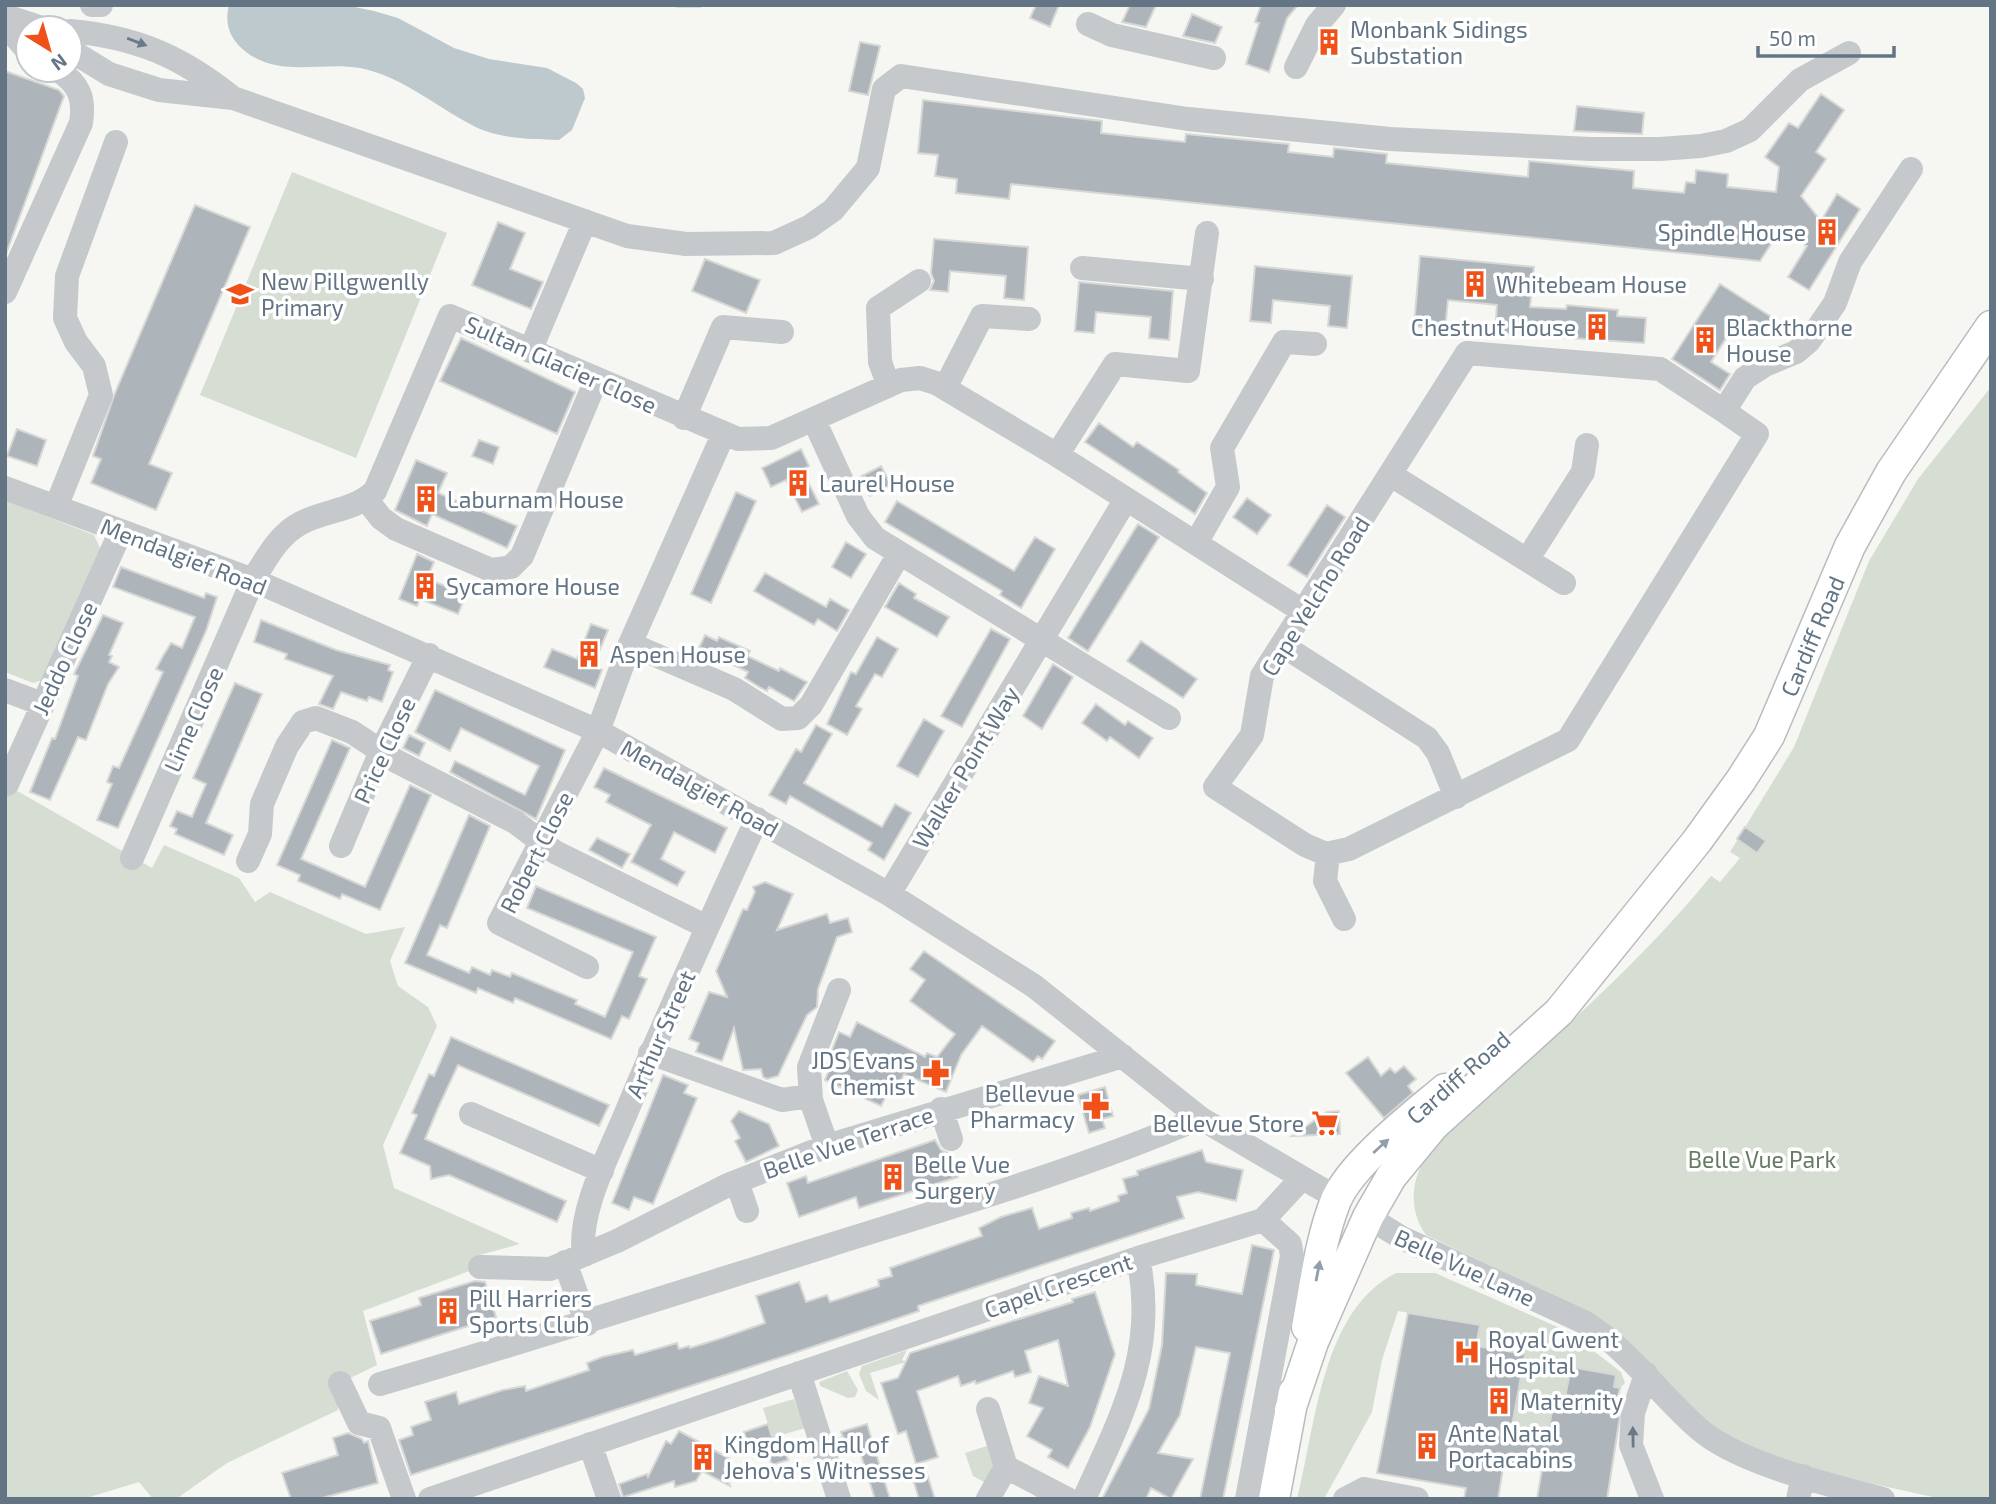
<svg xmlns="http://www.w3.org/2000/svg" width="1996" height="1504" viewBox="0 0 1996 1504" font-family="'Exo 2',sans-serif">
<rect width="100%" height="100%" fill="#f6f6f2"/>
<path fill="#d6ded3" d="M292,172L447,233L356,458L200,395Z
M1991,387V1499H1942L1783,1464L1709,1426L1544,1291L1426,1235C1407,1208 1411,1176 1431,1150C1526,1060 1628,978 1711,876L1720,882L1740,858L1730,852L1794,747L1869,561L1918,479Z
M5,500L94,535L101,550L45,679L33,683L5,672Z
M5,784L152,868L164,845L239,878L255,902L270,892L366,934L405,927L390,961L398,986L428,1007L437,1026L383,1145L394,1188L520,1244L476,1256L480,1267L363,1311L377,1365L340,1383L338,1410L227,1463L176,1499H153L139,1482L83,1499H5Z
M1396,1273H1435L1569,1332L1621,1372L1625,1383L1620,1388L1614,1387L1616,1375L1571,1367L1562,1413L1552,1411L1548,1433L1512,1426L1525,1355L1493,1349L1474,1359L1480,1325L1398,1311L1382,1360L1372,1412L1324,1499H1297C1316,1426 1321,1311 1396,1273Z
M907,1350L902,1360L906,1362L870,1373L879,1400L866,1391L859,1374L862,1366Z
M847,1371L858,1390L855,1397L848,1398L820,1386L819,1382Z
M794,1399L805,1428L772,1438L763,1408Z
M993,1444L997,1456L986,1483L973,1476L965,1453Z"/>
<path fill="#bec9ce" d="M229,5H345L374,11L398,18L454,48L489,59L547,68L576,83L583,89L585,98L572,130L559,140C530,139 496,139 470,124C434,105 401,76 360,68C321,61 281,78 246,52C230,40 224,24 229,5Z"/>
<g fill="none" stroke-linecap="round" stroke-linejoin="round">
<path stroke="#bec9ce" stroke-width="5" d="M677,5H700"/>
</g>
<path fill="#adb5bb" stroke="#d7d7d5" stroke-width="2" d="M1036,5H1059L1050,27L1030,18Z
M1130,5H1156L1146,27L1122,22Z
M1261,5H1298L1287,18L1269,72L1246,64L1259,23L1255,22Z
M1192,14L1222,27L1215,43L1183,36Z
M860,42L880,46L868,95L849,91Z
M5,71L59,90L64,96L6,254Z
M1821,94L1844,110L1816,152L1826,159L1801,196L1821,221L1837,194L1860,209L1809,290L1788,277L1807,246L1780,230L1760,261L1011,184L1009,199L956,193L957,179L935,176L938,155L918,153L923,100L1102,121L1101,133L1185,142L1186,134L1289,144L1288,152L1333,157L1334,148L1387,154L1386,163L1528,177L1529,161L1634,171L1633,188L1684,193L1686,182L1695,183L1696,170L1728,174L1727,187L1776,192L1779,167L1765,157L1789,123L1798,128Z
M1577,106L1644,113L1642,134L1574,131Z
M195,205L250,227L149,464L172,473L156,510L91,483L101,459L93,456L115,393Z
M498,222L525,233L510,269L543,282L531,309L472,285Z
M934,239L1028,247L1024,300L1004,298L1006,276L950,271L948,292L930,290L934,281L931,273Z
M1420,256L1534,267L1530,307L1566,309L1567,305L1618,310L1617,316L1646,318L1644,343L1495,333L1497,305L1448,300L1445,329L1414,326Z
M705,259L760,280L746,313L692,291Z
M1255,266L1352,276L1347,328L1328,326L1330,306L1273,300L1271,323L1250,321Z
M1079,282L1173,291L1169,340L1149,338L1151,317L1096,312L1094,333L1075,331Z
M1720,284L1773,318L1763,335L1738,319L1711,362L1730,374L1720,390L1672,359Z
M461,338L575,392L557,434L440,381Z
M1099,423L1133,447L1137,442L1179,470L1178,472L1207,493L1195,514L1085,442Z
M17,429L46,440L37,466L7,456Z
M479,440L499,447L493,464L472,456Z
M801,449L809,466L802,470L819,504L802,512L786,480L771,487L762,468Z
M416,460L447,473L438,493L517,526L507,548L432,514L427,526L395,510Z
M881,466L891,485L870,496L860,477Z
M736,492L756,501L711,603L691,594Z
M1247,498L1271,515L1257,534L1233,517Z
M897,501L1014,571L1035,537L1055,549L1021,608L1000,595L1002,591L885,522Z
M1327,505L1345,517L1307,577L1288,565Z
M1138,524L1159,537L1088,651L1068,638Z
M846,542L866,554L851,578L832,567Z
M417,554L434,562L427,579L466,594L458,614L420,599L417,606L399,599Z
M121,567L204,598L206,593L217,597L206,631L118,828L97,820L112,784L107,782L113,766L119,768L163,672L156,669L163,656L171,643L182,648L195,617L113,587Z
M765,573L826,607L830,599L849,610L837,631L818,619L814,625L754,591Z
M899,583L916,594L914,598L949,617L937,637L885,607Z
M103,615L123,623L109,655L112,656L109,662L119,667L108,684L86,740L78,737L50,800L30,792L52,738L55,739L78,676L74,674Z
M261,620L336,650L390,665L388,670L393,672L382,702L369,697L367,701L341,692L333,709L319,704L333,676L285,659L287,654L254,642Z
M591,624L608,630L593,666L602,670L595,688L544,667L552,649L577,659Z
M991,629L1010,639L962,727L941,716Z
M705,635L717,641L719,637L750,651L747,656L779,671L780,668L807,682L794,701L769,687L767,691L761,688L745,678L748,672L699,648Z
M877,637L898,649L882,677L875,674L856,706L862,709L847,735L827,724L851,672L856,674Z
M1141,641L1197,679L1183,698L1127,661Z
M1053,664L1073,677L1042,729L1023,716Z
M235,683L262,694L206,823L233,835L224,855L175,834L177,829L170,826L177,811L192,817L206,784L193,778Z
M435,690L565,750L536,819L450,772L455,761L525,795L539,766L461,728L450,751L415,732Z
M1096,704L1125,725L1128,721L1153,738L1139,758L1110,737L1107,741L1082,723Z
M924,719L944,731L918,777L897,766Z
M816,725L832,734L804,783L882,827L895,804L911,813L884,860L868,850L872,843L790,796L786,804L769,795L796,749L801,752Z
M409,735L425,743L419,756L403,748Z
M332,740L350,748L301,859L365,887L410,785L431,795L380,910L342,894L340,899L298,881L300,875L277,865Z
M604,768L727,828L715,853L674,832L661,859L685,872L677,886L631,862L651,825L606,802L610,795L594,787Z
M469,815L490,826L447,928L440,925L427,955L469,973L472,967L490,975L492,970L510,977L512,973L577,1000L575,1004L605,1017L633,952L527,908L536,886L656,937L639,976L647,979L629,1019L622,1016L611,1039L515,998L513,1003L478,988L476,993L405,963Z
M1745,827L1766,841L1757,853L1737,839Z
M597,838L630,854L622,868L589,850Z
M765,882L793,894L777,930L827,914L830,923L848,918L852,932L837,937L818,989L817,1007L807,1015L778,1076L767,1079L763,1077L761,1069L743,1070L734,1028L722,1061L696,1052L699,1043L689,1039L709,992L727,997L716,971L743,909L747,910L755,892L753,887Z
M924,951L1055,1041L1042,1059L1038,1056L1033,1062L982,1026L961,1055L946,1092L904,1074L894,1095L888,1092L881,1106L825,1080L829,1070L825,1068L839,1032L850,1037L857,1022L925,1057L927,1053L937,1057L955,1034L910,1001L925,980L910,969Z
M451,1037L609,1105L599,1126L458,1065L438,1108L425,1139L566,1201L557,1222L449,1175L431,1179L430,1166L400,1153L417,1115L412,1113L429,1074L434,1076Z
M1368,1057L1381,1076L1390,1068L1395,1073L1404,1066L1416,1079L1408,1086L1413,1093L1384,1118L1346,1073Z
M663,1075L688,1085L684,1093L697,1098L653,1204L634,1197L629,1210L612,1203Z
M1105,1087L1113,1116L1102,1119L1105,1128L1089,1133L1078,1095Z
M739,1111L769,1124L779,1146L746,1162L735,1141L740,1138L731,1121Z
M1339,1111L1340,1134L1292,1136L1327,1112Z
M935,1140L941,1150L950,1154L958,1177L859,1208L856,1197L799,1217L787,1183L806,1176L808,1183Z
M1202,1150L1206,1162L1243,1170L1236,1201L1198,1192L1177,1197L1184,1218L918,1306L919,1311L791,1354L411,1475L399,1440L413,1435L411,1427L431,1420L425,1402L456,1392L459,1404L503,1390L525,1386L526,1391L589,1370L587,1363L602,1357L633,1350L635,1355L677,1343L679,1349L689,1346L690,1348L722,1338L765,1323L756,1296L799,1282L806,1302L827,1295L830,1302L879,1286L878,1280L892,1276L890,1268L982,1236L979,1228L1001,1217L1032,1208L1039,1229L1072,1218L1071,1213L1089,1208L1090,1211L1119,1201L1118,1196L1127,1193L1123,1179L1138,1175L1137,1171Z
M1252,1245L1274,1250L1223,1499H1200L1230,1353L1196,1347L1180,1415L1158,1453L1193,1459L1171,1499L1151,1488L1146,1499H1102L1149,1409L1162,1345L1166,1273L1197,1274L1196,1285L1242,1294Z
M475,1281L485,1282L496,1317L381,1354L370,1321L421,1305L419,1298Z
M1095,1292L1115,1354L1090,1427L1068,1468L1048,1457L1052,1450L1027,1436L1043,1408L1029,1403L1039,1376L1068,1386L1058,1340L1025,1351L1031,1372L1015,1377L1013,1371L976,1384L975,1381L961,1386L958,1376L917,1391L938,1457L916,1464L906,1431L898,1434L881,1383L898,1378L910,1353L1073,1302L1072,1299Z
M1408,1313L1480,1325L1476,1346L1525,1354L1512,1426L1548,1433L1552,1411L1562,1413L1571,1367L1616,1375L1614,1387L1620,1388L1618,1396L1623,1397L1607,1499H1537L1542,1469L1504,1462L1498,1499H1464L1466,1488L1377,1473Z
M768,1424L772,1438L780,1435L788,1460L772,1465L764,1441L748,1447L744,1432Z
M867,1424L890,1499H875L858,1446L841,1452L837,1439L843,1437L841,1432Z
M679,1431L730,1459L724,1469L730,1486L702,1471L696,1481L675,1487L674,1481L623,1497L619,1484L647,1474L648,1477L666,1441L671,1444Z
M348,1433L362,1439L364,1443L368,1441L378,1483L318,1499H291L282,1473L338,1455L333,1438Z
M926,1471L935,1499H919L912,1476Z"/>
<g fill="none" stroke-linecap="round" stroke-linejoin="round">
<defs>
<path id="major" d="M1307,1327C1315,1285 1320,1240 1336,1200C1352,1163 1413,1116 1445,1089
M1290,1410L1313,1342L1368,1217L1391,1177L1433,1126L1559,1012L1697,841L1741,780L1769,736L1850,546L1891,472L1991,326
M1274,1499L1294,1392"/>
</defs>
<use href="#major" stroke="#b8bcc0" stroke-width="33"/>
<path stroke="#c5c9cc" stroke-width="24" d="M92,5H101
M5,16L42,28
M1088,24L1112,35L1214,58
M5,25L28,51
M70,31C136,37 181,56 233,98
M70,50L109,74L159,90L233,98L627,236L686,244L774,243L809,227L833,210L868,168L884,89L901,76L1188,119L1390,139L1590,149H1660L1701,146L1726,141L1750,130L1800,80L1849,53
M1296,67L1317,25L1334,5
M1082,268L1202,279
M5,292L81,123C85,98 79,84 58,70
M530,351L585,221
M888,384L880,362L878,308L919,281
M945,388L982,316L1029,319
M1724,411L1757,434L1568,740L1349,849L1326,854L1305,845L1215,787L1252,735L1262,676L1467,353L1660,369L1724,411L1745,378L1765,365L1796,352L1809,341L1835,303L1850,262L1911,169
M684,418L723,327L782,332
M814,420L858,516L875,538L1169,718
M1057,455L1115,364L1188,371L1207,233
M1391,475L1564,583
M5,488L253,580L598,731L889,894L1034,986L1200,1118L1337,1198
M366,499L381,518L396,529L491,570L511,567L522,556L596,380
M56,507L101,395L94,366L76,342L65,318L67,276L116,142
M1196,543L1228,487L1222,448L1284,342L1315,344
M1527,560L1583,472L1587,445
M630,644L734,689L782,719L798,718L811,705L899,554
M1282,645L1427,738L1438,753L1456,797
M5,690L42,704
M7,784L121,531
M341,846L381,751L429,655
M1328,854L1325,881L1344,919
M132,858L253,580C266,559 278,535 301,523C326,510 354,511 375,491L450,316L738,439L771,438L901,380L920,378L936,383L1057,455L1304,612
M248,861L260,834L262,804L287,746L303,722L316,718L352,732L396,761L515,822L555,852L707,927
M889,894L1126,499
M587,967L499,923L598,731L630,644L723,435
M650,1053L782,1100L810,1096
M941,1109L951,1139
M471,1114L602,1171
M827,1146L811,1100L809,1067L839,990
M737,1182L747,1211
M1368,1217L1402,1238L1586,1323C1631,1352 1659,1394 1699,1429C1739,1464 1831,1485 1883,1499
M584,1255C577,1213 610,1152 626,1113C667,1014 712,917 757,819
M565,1262L587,1324
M480,1267L550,1269L617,1241L728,1185L827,1146L1123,1056
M799,1373L839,1499
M1646,1374L1633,1413L1631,1445L1652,1499
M340,1383L359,1423L379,1428L404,1499
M380,1384C531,1340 680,1292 830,1245C954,1206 1081,1169 1200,1118
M988,1409L1006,1467
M590,1444L609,1499
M430,1499L1138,1258L1263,1220L1302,1178
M988,1499L1006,1467L1067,1499
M1084,1499C1121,1417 1158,1351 1138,1258
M1247,1499L1292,1256L1290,1244L1263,1220
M1345,1499L1364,1489L1417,1499
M1798,1499L1803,1476"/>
<use href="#major" stroke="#fff" stroke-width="30"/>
</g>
<defs><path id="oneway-solid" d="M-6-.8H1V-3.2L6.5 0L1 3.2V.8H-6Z" transform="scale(1.75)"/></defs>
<g fill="#687989">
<use href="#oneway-solid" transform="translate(137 42) rotate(21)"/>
<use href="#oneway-solid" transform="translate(1633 1437) rotate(-91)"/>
</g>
<g fill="#929eaa">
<use href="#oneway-solid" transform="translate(1381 1146) rotate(-42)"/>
<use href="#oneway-solid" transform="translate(1318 1271) rotate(-79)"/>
</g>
<defs>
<symbol id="building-bare" viewBox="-9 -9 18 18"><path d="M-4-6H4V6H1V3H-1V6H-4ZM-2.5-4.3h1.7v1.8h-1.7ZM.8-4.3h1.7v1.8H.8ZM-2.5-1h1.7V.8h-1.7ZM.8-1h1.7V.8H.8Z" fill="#ef5119" stroke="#fff" stroke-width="2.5" paint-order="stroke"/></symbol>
<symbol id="school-bare" viewBox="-9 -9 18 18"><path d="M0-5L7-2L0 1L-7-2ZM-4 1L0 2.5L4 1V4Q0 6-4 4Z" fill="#ef5119" stroke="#fff" stroke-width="2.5" paint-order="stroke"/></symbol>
<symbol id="pharmacy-bare" viewBox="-9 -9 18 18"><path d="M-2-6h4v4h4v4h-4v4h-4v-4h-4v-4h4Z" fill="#ef5119" stroke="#fff" stroke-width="2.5" paint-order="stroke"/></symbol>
<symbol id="supermarket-bare" viewBox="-9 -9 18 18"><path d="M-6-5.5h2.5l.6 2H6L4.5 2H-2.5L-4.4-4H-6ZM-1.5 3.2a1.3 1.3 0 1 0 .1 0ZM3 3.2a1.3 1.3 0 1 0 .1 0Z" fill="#ef5119" stroke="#fff" stroke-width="2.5" paint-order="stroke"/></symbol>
<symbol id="hospital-bare" viewBox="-9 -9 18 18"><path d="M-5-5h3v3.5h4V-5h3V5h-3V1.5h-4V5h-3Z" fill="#ef5119" stroke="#fff" stroke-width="2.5" paint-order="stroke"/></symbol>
</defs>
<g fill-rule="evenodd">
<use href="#building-bare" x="1310" y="23" width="38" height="38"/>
<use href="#building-bare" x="1808" y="213" width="38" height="38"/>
<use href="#building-bare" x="1456" y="265" width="38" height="38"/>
<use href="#school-bare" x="221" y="275" width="38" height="38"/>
<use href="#building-bare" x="1578" y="308" width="38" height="38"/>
<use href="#building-bare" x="1686" y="321" width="38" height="38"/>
<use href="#building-bare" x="779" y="464" width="38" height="38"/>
<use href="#building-bare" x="407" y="480" width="38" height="38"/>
<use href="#building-bare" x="406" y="567" width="38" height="38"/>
<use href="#building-bare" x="570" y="635" width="38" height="38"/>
<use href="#pharmacy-bare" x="917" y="1054" width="38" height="38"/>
<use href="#pharmacy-bare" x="1077" y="1087" width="38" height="38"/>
<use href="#supermarket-bare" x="1306" y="1104" width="38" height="38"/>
<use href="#building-bare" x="874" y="1158" width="38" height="38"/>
<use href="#building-bare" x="429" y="1292" width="38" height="38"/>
<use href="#hospital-bare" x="1448" y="1333" width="38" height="38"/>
<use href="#building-bare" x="1480" y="1382" width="38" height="38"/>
<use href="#building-bare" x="1408" y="1427" width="38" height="38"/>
<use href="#building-bare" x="684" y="1438" width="38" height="38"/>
</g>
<g text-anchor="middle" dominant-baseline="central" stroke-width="7" stroke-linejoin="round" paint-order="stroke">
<g font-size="23" fill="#637585" stroke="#fff" text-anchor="start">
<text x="1350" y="29">Monbank Sidings<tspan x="1350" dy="26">Substation</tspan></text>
<text x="1806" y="232" text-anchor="end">Spindle House</text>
<text x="261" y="281">New Pillgwenlly<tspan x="261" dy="26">Primary</tspan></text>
<text x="1496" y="284">Whitebeam House</text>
<text x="1576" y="327" text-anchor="end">Chestnut House</text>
<text x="1726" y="327">Blackthorne<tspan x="1726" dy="26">House</tspan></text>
<text x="819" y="483">Laurel House</text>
<text x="447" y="499">Laburnam House</text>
<text x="446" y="586">Sycamore House</text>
<text x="610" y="654">Aspen House</text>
<text x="915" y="1060" text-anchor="end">JDS Evans<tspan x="915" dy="26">Chemist</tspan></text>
<text x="1075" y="1093" text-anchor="end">Bellevue<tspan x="1075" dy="26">Pharmacy</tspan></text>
<text x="1304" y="1123" text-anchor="end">Bellevue Store</text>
<text x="914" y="1164">Belle Vue<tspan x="914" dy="26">Surgery</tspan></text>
<text x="469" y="1298">Pill Harriers<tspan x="469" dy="26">Sports Club</tspan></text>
<text x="1488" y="1339">Royal Gwent<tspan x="1488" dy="26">Hospital</tspan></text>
<text x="1520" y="1401">Maternity</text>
<text x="1448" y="1433">Ante Natal<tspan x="1448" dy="26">Portacabins</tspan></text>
<text x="724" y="1444">Kingdom Hall of<tspan x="724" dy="26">Jehova's Witnesses</tspan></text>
</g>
<g font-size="23" fill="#637585" stroke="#fff">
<text transform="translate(561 364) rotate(24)">Sultan Glacier Close</text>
<text transform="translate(184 556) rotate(21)">Mendalgief Road</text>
<text transform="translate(1315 596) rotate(-58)">Cape Yelcho Road</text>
<text transform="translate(1812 636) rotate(-67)">Cardiff Road</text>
<text transform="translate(64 658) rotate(-65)">Jeddo Close</text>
<text transform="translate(193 719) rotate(-66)">Lime Close</text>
<text transform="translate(384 750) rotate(-65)">Price Close</text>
<text transform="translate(965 767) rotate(-59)">Walker Point Way</text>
<text transform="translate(700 788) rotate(29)">Mendalgief Road</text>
<text transform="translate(536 852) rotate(-63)">Robert Close</text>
<text transform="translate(660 1034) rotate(-66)">Arthur Street</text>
<text transform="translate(1458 1077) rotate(-41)">Cardiff Road</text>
<text transform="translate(848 1142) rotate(-19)">Belle Vue Terrace</text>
<text transform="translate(1465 1267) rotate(25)">Belle Vue Lane</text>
<text transform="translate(1058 1285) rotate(-19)">Capel Crescent</text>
</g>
<g font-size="23" fill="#667c62" stroke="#fff">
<text x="1762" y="1159">Belle Vue Park</text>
</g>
</g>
<rect width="1996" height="1504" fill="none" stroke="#637585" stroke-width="14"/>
<g transform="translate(49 49) rotate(143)"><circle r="33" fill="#ffffff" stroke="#c1c8ce" stroke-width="2"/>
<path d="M0-5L12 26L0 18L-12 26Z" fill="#ef5119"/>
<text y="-10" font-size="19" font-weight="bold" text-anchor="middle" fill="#637585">N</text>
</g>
<path d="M1758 46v10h136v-10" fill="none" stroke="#637585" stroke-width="3.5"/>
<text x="1769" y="46" font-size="21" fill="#637585" stroke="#ffffff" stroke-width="5" paint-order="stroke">50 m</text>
</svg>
